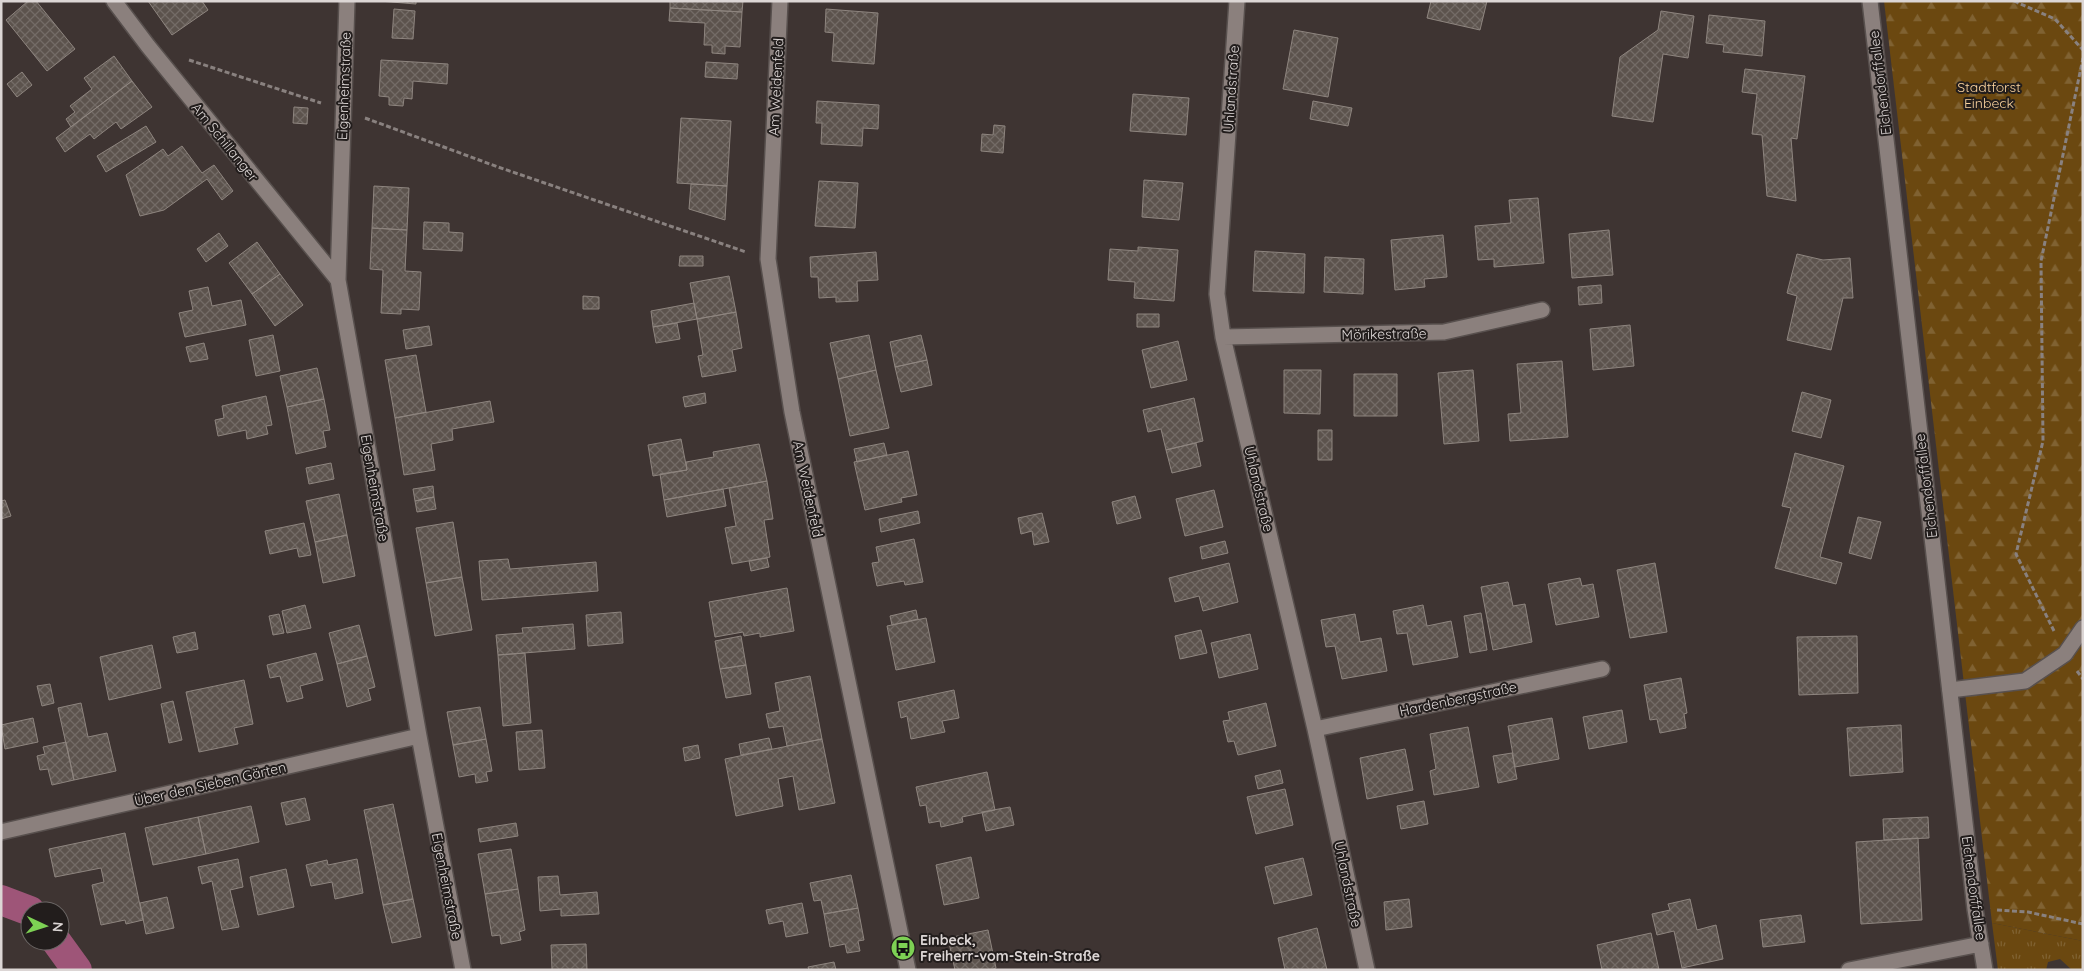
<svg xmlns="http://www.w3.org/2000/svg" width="2084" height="971" viewBox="0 0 2084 971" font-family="Quicksand,sans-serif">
<defs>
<pattern id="grass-tufts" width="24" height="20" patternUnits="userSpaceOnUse" patternTransform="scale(1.25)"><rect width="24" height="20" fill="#6b4810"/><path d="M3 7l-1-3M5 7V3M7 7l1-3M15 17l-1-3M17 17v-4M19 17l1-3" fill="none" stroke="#806232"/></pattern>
<pattern id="forest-firs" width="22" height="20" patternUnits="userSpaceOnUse" patternTransform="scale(1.25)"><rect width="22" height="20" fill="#6b4810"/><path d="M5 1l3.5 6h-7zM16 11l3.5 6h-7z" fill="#806232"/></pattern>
<pattern id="building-cross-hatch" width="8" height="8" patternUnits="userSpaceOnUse" patternTransform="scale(1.25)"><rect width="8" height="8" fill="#5c534d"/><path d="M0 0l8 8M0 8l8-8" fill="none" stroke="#736b66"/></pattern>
</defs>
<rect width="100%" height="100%" fill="#3e3432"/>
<path fill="url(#grass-tufts)" d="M1992,923L2083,941V970H2072L2060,959L2048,962L2046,970H1998Z"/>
<path fill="url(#forest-firs)" d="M1884,1H2083V941L1992,923Z"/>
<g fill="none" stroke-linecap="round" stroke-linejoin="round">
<path stroke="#9e5578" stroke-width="30" d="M1,900L30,911
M56,941L77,970"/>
</g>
<path fill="url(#building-cross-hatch)" stroke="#8e857f" d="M28,1H36L75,49L47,71L6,20Z
M148,1H202L208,10L172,35Z
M379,1H416V4Z
M670,1H743L742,12L670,8Z
M1431,1H1487L1480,30L1427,18Z
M670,8L742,12L740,47L725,46V54L712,53V45H704L705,23L669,21Z
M394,9L415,11L413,39L392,38Z
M826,9L878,13L874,64L832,61L834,33L825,32Z
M1661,11L1694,16L1688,58L1663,54L1653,122L1612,116L1620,57L1658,30Z
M1709,15L1765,21L1762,56L1723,52L1724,45L1706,43Z
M1294,30L1338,38L1328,97L1283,89Z
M114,56L132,81L71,127L66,119L75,112L70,106L92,89L84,78Z
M381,60L448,64L447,84L413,81L412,99L404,98L403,106L389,105V97L379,96Z
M706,62L738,64L737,79L705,77Z
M1745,69L1805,76L1797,139L1791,138L1796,201L1767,196L1762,135L1752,134L1757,94L1742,92Z
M22,72L32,85L17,97L7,84Z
M132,81L152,107L121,129L116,122L94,139L90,134L65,152L56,138Z
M1133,94L1189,98L1186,135L1130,131Z
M817,101L879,105L878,129L863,128L862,146L821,144L822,123H816Z
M1313,101L1352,108L1348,126L1310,119Z
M294,107L308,108L307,124L293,123Z
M681,118L731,121L727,186L677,183Z
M994,125L1005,126L1003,153L981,151L982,134L993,135Z
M146,126L156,142L106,172L97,156Z
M182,146L202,173L214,165L233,191L222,200L207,179L164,210L140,216L126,175L163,149L168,156Z
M1144,180L1183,183L1179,220L1142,217Z
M819,181L858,183L855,228L815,226Z
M691,184L727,186L725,220L689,209Z
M374,186L409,188L407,230L372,228Z
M1538,198L1544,263L1494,267V259L1478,260L1475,226L1511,223L1509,200Z
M424,222L449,223V232L463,233L462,251L423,249Z
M372,228L407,230L405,271L421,272L419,310L401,309V314L381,313L383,270L370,269Z
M1609,230L1613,275L1572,278L1569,234Z
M219,233L228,246L206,262L197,249Z
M1443,235L1447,277L1424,279L1425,287L1395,290L1391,240Z
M257,242L280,274L252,294L229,263Z
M1138,247L1178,250L1174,301L1134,298L1135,282L1108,280L1110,249L1138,251Z
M1255,251L1305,254L1304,293L1253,291Z
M876,252L878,280L857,281L858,301L836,302V297L819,298L818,277H811L810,257Z
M1797,254L1823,260L1850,258L1853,298H1843L1831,350L1787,340L1797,296L1787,293Z
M680,256H703V266H679Z
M1325,257L1364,259L1363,294L1324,292Z
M280,274L303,305L275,326L252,294Z
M729,276L736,312L697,319L690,283Z
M1601,285L1602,303L1579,305L1578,287Z
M208,287L212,306L241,300L246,325L185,337L179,313L193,310L189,291Z
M583,296L599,297V309H583Z
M694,303L697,319L653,327L651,311Z
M736,312L742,348L732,350L736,371L702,377L698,356L703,355L697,319Z
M1137,314H1159V327H1137Z
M677,323L680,339L656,343L653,327Z
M1630,325L1634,366L1593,370L1590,329Z
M429,326L432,345L406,349L403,330Z
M273,335L280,371L256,376L249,340Z
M869,335L876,370L838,379L830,343Z
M921,335L927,360L895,367L890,342Z
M1178,341L1187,380L1151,388L1142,350Z
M204,343L208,359L190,362L186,347Z
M416,355L426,412L395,418L385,360Z
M927,360L932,385L901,392L895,367Z
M1562,361L1568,437L1510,441L1508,414L1521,413L1517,364Z
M317,368L324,399L287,407L280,376Z
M876,370L889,428L850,436L838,379Z
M1284,370H1321L1320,414L1284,413Z
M1473,370L1479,441L1444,444L1438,373Z
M1354,374H1397V416H1354Z
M1802,392L1831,400L1821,438L1792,431Z
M705,393L706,403L685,407L683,397Z
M266,396L272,425L266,426L268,434L247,439L246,430L218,436L215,420L224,418L222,406Z
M1194,398L1203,441L1166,450L1161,429L1148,432L1143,410Z
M324,399L330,430L323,431L326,447L296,454L287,407Z
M490,401L494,422L452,429L453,440L431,444L435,470L404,475L395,418Z
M1318,430H1332V460H1318Z
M681,439L687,470L653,476L648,445Z
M884,443L887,455L857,462L854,449Z
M1196,443L1201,466L1172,473L1166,450Z
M759,444L767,481L664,500L660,474L687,470L686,462L714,457L713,452Z
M908,451L917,495L901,498L902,502L865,510L854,462Z
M1795,453L1844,466L1820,557L1842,563L1836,584L1775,568L1791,508L1782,506Z
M331,463L334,479L309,484L306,468Z
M767,481L773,519L764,520L770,557L732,564L725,528L736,526L729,488Z
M433,486L434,497L415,501L413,489Z
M723,489L726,506L667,517L664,500Z
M1214,490L1223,527L1185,536L1176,499Z
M339,494L347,535L315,542L306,501Z
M1135,496L1141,518L1117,524L1112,502Z
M434,497L436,509L417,512L415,501Z
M5,500L11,516L1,519V501Z
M918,511L920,523L881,532L879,519Z
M1042,513L1049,542L1034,545L1032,531L1021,534L1018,518Z
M1858,517L1881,522L1871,559L1849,553Z
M453,522L462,577L426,583L416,528Z
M304,523L311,555L299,557L297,548L270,554L265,531Z
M347,535L355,576L323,583L315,542Z
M914,539L923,582L905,585L904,581L877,586L872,563L879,562L876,547Z
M1225,541L1228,553L1202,559L1200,547Z
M767,558L769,567L751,571L749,561Z
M508,559L510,569L596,562L598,591L482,600L479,561Z
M1229,563L1238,602L1203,611L1199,596L1175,602L1169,578Z
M1655,563L1667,632L1630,638L1617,570Z
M462,577L472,630L435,636L426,583Z
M1580,578L1582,586L1593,584L1599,617L1556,625L1548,584Z
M1508,582L1513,606L1525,604L1532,642L1493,650L1481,587Z
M787,588L794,631L760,637V633L744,636L743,632L715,637L709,602Z
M305,605L311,628L287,633L282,611Z
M1423,605L1427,626L1451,621L1458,657L1413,665L1407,633L1397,634L1393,611Z
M916,610L918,619L892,625L890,616Z
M621,612L623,643L588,646L586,615Z
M1481,613L1487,650L1470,653L1464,616Z
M279,614L284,633L273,635L269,616Z
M1355,614L1360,642L1381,638L1387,671L1342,679L1335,646L1326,647L1321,620Z
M926,618L935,662L896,670L887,626Z
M573,624L575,649L498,655L496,635L523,633L522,628Z
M359,625L367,656L337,664L329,633Z
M1201,630L1207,653L1180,659L1175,636Z
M195,632L198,649L177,653L173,637Z
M1250,634L1258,669L1219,678L1211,643Z
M741,636L746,665L720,669L715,641Z
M1857,636L1858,693L1799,695L1797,637Z
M152,645L161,688L109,700L100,657Z
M316,653L323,680L300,686L303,698L287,702L280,676L270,678L267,665Z
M525,653L531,723L503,726L498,655Z
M367,656L375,687L368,689L371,700L347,707L337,664Z
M746,665L751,694L726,698L720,669Z
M810,676L822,739L787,746L783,726L769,728L766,714L780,711L775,683Z
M1681,678L1687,713L1684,714L1686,728L1660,733L1657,719L1650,720L1644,685Z
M244,680L253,724L234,728L238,744L199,752L186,692Z
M50,684L54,703L42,706L37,686Z
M954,690L959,718L942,721L945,732L911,739L907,716L901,718L898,702Z
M173,701L182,740L169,743L161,704Z
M81,703L88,737L107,733L116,771L74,780L58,708Z
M1266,703L1276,746L1238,755L1234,741L1228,742L1223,721L1230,720L1228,712Z
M480,707L486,739L453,745L447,712Z
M1622,710L1627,742L1589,749L1583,717Z
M33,718L38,742L5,749L1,725Z
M1552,718L1559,759L1515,767L1508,726Z
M1901,725L1903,772L1850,776L1847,728Z
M1468,727L1479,787L1434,795L1430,771L1436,769L1430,734Z
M542,730L545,768L519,770L516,732Z
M769,738L772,749L741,755L739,744Z
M486,739L492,771L486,772L488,781L476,783L475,774L459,777L453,745Z
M822,739L835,803L799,810L793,776L778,779L783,806L736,816L725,759Z
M66,742L74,780L52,785L48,769L40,770L37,756L45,754L43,747Z
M698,745L700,758L685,761L683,748Z
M1405,749L1413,790L1367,799L1360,758Z
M1512,753L1517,779L1498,783L1493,756Z
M1280,770L1283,783L1258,789L1255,776Z
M987,772L995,810L962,817L963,822L941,827L940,821L929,823L926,805L920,806L916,787Z
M1285,789L1293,825L1256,834L1247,797Z
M305,798L310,820L286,825L281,803Z
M1424,801L1428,824L1401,829L1397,806Z
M393,804L413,899L383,905L364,810Z
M251,806L259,842L206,854L198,817Z
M1010,807L1014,825L986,831L982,812Z
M198,817L206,854L153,865L145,828Z
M1928,817L1929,838L1884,840L1883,819Z
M516,823L518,836L480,842L478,829Z
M125,833L143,920L126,924L125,920L101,925L92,885L104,882L101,868L55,877L49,849Z
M1918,838L1922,920L1861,924L1856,842Z
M511,849L518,889L485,894L478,854Z
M971,857L979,898L944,905L936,865Z
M1303,858L1312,895L1274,904L1265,867Z
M238,859L243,887L230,890L239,927L222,930L212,881L202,884L198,867Z
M357,859L363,893L335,899L332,882L311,886L306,865L327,860L328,865Z
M286,869L294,907L258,915L250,877Z
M851,875L858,908L824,914L821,900L814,901L810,883Z
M558,876L560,895L597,892L599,914L561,916V909L540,911L538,877Z
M518,889L525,930L519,932L521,940L501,944L500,935L492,936L485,894Z
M167,897L174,928L146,934L140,903Z
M413,899L421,937L392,943L383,905Z
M1409,899L1412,927L1386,930L1384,902Z
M1690,899L1697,930L1716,925L1723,959L1682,968L1674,931L1657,935L1652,914L1670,910L1668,904Z
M802,903L808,933L786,937L783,921L769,924L766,910Z
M858,908L864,940L858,941L860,951L847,953L845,944L830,947L824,914Z
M1801,915L1805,942L1763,947L1760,920Z
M1317,928L1327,970H1285L1278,938Z
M988,930L996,968L990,970H955L948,938Z
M1651,933L1659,970H1602L1597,945Z
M586,944L587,970H552L551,945Z
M834,962L836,970H809L808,967Z"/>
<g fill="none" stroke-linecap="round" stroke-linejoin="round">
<defs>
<path id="service" d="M1950,690L2025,681L2065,654L2083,628"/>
<path id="minor" d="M114,1L148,46L338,280
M347,1L338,280L419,736L463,970
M780,1L768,259L792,412L908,970
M1237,1L1217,294L1223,337L1315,729L1367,970
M1870,1L1975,909L1985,970
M1223,337L1444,332L1542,310
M1315,729L1602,669
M1,832L419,736
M1849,970L1981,944"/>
</defs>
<use href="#service" stroke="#58504e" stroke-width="18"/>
<use href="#minor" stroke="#58504e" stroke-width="18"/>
<path stroke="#89817f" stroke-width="3" stroke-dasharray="5 2.5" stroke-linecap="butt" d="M2014,1L2055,19L2083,50
M189,60L321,103
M365,118L498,167L746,252
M2054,631L2016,554L2043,441L2041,261L2083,58
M2077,671L2083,679
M1997,910L2028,912L2083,924"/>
<use href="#service" stroke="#8b807d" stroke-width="15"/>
<use href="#minor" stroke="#8b807d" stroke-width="15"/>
</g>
<defs>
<symbol id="bus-disc" viewBox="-11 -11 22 22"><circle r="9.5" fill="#7dd154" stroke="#221d1c"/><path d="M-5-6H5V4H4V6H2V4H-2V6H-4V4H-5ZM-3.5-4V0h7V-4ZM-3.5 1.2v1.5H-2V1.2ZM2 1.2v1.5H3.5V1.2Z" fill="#111"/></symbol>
</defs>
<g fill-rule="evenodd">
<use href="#bus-disc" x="889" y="934" width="28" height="28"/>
</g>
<g text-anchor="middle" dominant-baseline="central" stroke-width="4" stroke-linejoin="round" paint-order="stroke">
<g font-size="14" fill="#dcd6d5" stroke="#221d1c">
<text transform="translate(1880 83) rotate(-97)">Eichendorffallee</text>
<text transform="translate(344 86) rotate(-88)">Eigenheimstraße</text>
<text transform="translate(776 87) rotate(-87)">Am Weidenfeld</text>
<text transform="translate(1231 89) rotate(-86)">Uhlandstraße</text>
<text transform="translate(225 142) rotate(51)">Am Schillanger</text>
<text transform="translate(1384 334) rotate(-1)">Mörikestraße</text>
<text transform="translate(1926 486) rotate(-97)">Eichendorffallee</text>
<text transform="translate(375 488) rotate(80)">Eigenheimstraße</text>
<text transform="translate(808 489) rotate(78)">Am Weidenfeld</text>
<text transform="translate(1259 489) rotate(77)">Uhlandstraße</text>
<text transform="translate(1458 699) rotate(-12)">Hardenbergstraße</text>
<text transform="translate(210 784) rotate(-13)">Über den Sieben Gärten</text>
<text transform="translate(1348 884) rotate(78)">Uhlandstraße</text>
<text transform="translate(447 886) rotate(79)">Eigenheimstraße</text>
<text transform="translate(1974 888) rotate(82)">Eichendorffallee</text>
</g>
<g font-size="14" fill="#fbd39e" stroke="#221d1c">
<text x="1989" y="87">Stadtforst<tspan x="1989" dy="16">Einbeck</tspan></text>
</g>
<g font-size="14" font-weight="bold" fill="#dcd6d5" stroke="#221d1c" text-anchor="start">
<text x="920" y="940">Einbeck,<tspan x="920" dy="16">Freiherr-vom-Stein-Straße</tspan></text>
</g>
</g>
<rect width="2084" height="971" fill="none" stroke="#dcd6d5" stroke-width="5"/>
<g transform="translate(45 926) rotate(94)"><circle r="24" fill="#221d1c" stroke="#6c6766"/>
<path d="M0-4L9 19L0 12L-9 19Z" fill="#7dd154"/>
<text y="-8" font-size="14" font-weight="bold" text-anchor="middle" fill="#dcd6d5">N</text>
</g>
</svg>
